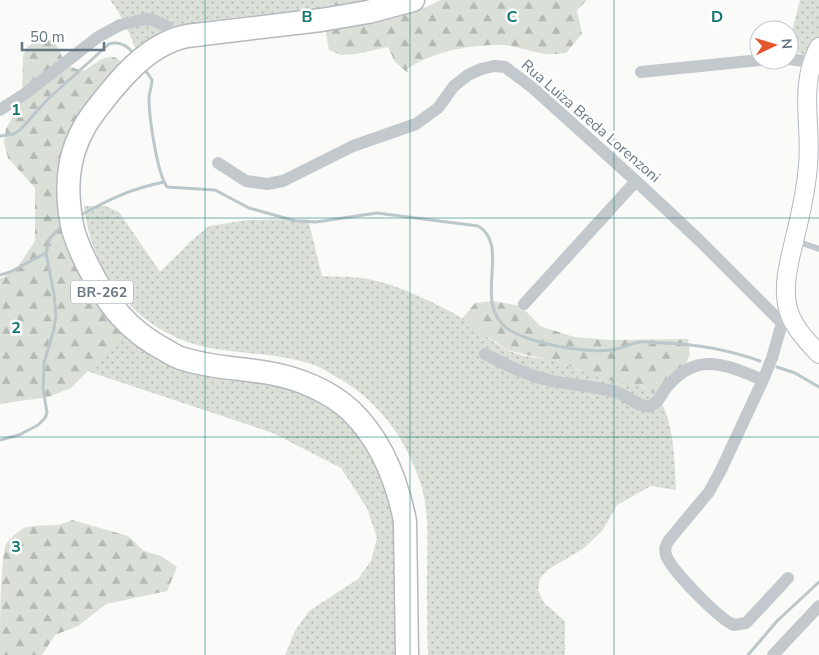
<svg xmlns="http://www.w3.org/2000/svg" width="819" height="655" viewBox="0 0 819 655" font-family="'Nunito Sans',sans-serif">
<defs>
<pattern id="grass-dots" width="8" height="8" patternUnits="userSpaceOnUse" patternTransform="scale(1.25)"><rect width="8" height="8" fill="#dadfd7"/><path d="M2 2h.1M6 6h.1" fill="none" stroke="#b4b9b4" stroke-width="1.8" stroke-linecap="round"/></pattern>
<pattern id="forest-firs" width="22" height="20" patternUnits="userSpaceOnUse" patternTransform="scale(1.25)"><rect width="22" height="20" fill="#dadfd7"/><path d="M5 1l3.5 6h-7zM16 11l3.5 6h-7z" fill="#b4b9b4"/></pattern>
</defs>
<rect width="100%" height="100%" fill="#fafaf8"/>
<path fill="url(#grass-dots)" d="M110,0H320L322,8L203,21L174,29L136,50C129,32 122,16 110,0Z
M800,0H819V42L811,57L791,50L790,40Z
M84,206H105L119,212L160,272L192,240L209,226L248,220L308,219L322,276C337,277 353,276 368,279C397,284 443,306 468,322C480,330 497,346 509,351C526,358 546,358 564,364C581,370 597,377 614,381C629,385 645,383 656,395C674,415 675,464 676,490L651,486L617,505L602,531L583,549L549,569L540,578L538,590L544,603L565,621V655H428C427,629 427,602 427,576C427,548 430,512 421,485C406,437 376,397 331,374C325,370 318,366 311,364C278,353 243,354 210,348C139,334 92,276 84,206Z
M128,330L138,338L306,383L389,459L410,655H285L295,631L309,611L358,579L371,561L377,538L367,508L341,468L273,433L87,371Z"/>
<path fill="url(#forest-firs)" d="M320,0H373L322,8Z
M441,0H587L577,10L582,34L566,53C560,53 553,55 547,54C531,53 516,45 501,45C472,44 431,52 407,69L409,74L395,62L388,47L356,54L341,55L329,50L325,28C370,23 400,21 441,0Z
M39,40H53C66,59 59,65 84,71C95,64 111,49 121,62L100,84L83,110L63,183L128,330L71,388L48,397L0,404V279L16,270L35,241V188L8,158L4,143L6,129L22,100L23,56L28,46Z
M493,301L521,306L540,326L574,337L610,340L688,339L690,354L683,372L657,395L643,386L616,382L590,374L564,364L507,350L462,319L475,303Z
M72,520L128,536L144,551L161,556L177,567L167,591L106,604L78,626L55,635L42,655H0C0,632 0,561 6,544C10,538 20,529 27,527C43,523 56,529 72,520Z"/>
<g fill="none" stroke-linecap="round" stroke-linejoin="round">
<path stroke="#bbc7cb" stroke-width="3" d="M146,71L152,80C152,86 149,92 149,99C149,117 157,173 167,187L215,190L249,208L296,221L316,222L377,213L478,226C512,246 471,303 508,329C531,344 584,353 611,350C621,349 631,343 640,342C648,341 656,343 663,343C696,344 729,350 760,361
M0,136L14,134L20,130L47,100L109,44C120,41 127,45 133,53
M81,215C110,199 130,189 164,182
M0,275L10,272L46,253
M777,367L795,373L819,387
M0,440L19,435L38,425L45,418L47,413L43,388L44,363L54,329L56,315L54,294L46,253L50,238L63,225
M748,655L778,620L819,582"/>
<defs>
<path id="secondary" d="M819,47C798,87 812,123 808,166C806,190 801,213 795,237C790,259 783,282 787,304C790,324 806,340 819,354"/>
<path id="highway" d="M407,655L405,521C397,481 381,440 351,411C330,391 298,378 269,373C241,368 211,368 184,359C178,358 172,354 167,351C128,331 106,303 87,264C81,252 75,239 72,225C64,183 68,146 95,111C118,81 147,44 187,36L321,20L368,12L413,0"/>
</defs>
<use href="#secondary" stroke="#b3babf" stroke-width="20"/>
<use href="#highway" stroke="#b4b9bd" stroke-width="25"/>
<path stroke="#c3c8cc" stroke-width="6" d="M796,241L819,249"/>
<path stroke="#c3c8cc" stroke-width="12" d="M789,59L812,62
M641,72L760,60
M0,110L26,93L98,37L120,25L146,19L153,20L166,26L177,38
M218,163L246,181L267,184L283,181L353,146L416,124L438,108L454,86L468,75L481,69L494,66L505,67L533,88L636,181L699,240L782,323
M524,304L636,181
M784,316L772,358L763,380L721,470L709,492L669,540C666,545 664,548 666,555C671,570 719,619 734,625L746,623L788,578
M485,354C507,365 528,376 552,381C573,385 595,386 616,392C626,395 641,409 650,406C658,404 662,393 667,387C697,350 726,365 763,380
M773,655L819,606"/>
<use href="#secondary" stroke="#fff" stroke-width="18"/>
<use href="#highway" stroke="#fff" stroke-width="22"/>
</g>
<path fill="none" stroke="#0f766e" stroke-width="1" stroke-opacity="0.55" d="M205,0V655M410,0V655M614,0V655M0,218H819M0,437H819"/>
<g text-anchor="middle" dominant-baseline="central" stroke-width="5" stroke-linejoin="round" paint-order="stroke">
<rect fill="#fff" stroke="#939fa8" stroke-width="1" x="71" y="280.5" width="62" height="23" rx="4"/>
<g font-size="14" font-weight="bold" fill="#657683">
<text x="102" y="292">BR-262</text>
</g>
<g font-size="15" fill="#657683" stroke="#fff">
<text transform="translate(591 121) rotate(41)">Rua Luiza Breda Lorenzoni</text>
</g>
</g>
<g font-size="16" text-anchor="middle" font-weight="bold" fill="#0f766e" stroke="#fff" stroke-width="5" stroke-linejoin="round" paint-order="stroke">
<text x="307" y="22">B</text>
<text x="512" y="22">C</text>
<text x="717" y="22">D</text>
<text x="16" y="115">1</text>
<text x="16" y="333">2</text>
<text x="16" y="552">3</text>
</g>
<g transform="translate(774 45) rotate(85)"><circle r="24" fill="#ffffff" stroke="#c1c8cd"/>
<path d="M0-4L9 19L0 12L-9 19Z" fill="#e4572e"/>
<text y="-8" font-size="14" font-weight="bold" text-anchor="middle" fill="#657683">N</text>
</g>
<path d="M22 42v8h82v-8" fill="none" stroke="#657683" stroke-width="2.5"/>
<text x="30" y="42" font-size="15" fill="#657683" stroke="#ffffff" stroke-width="4" paint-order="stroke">50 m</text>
</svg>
